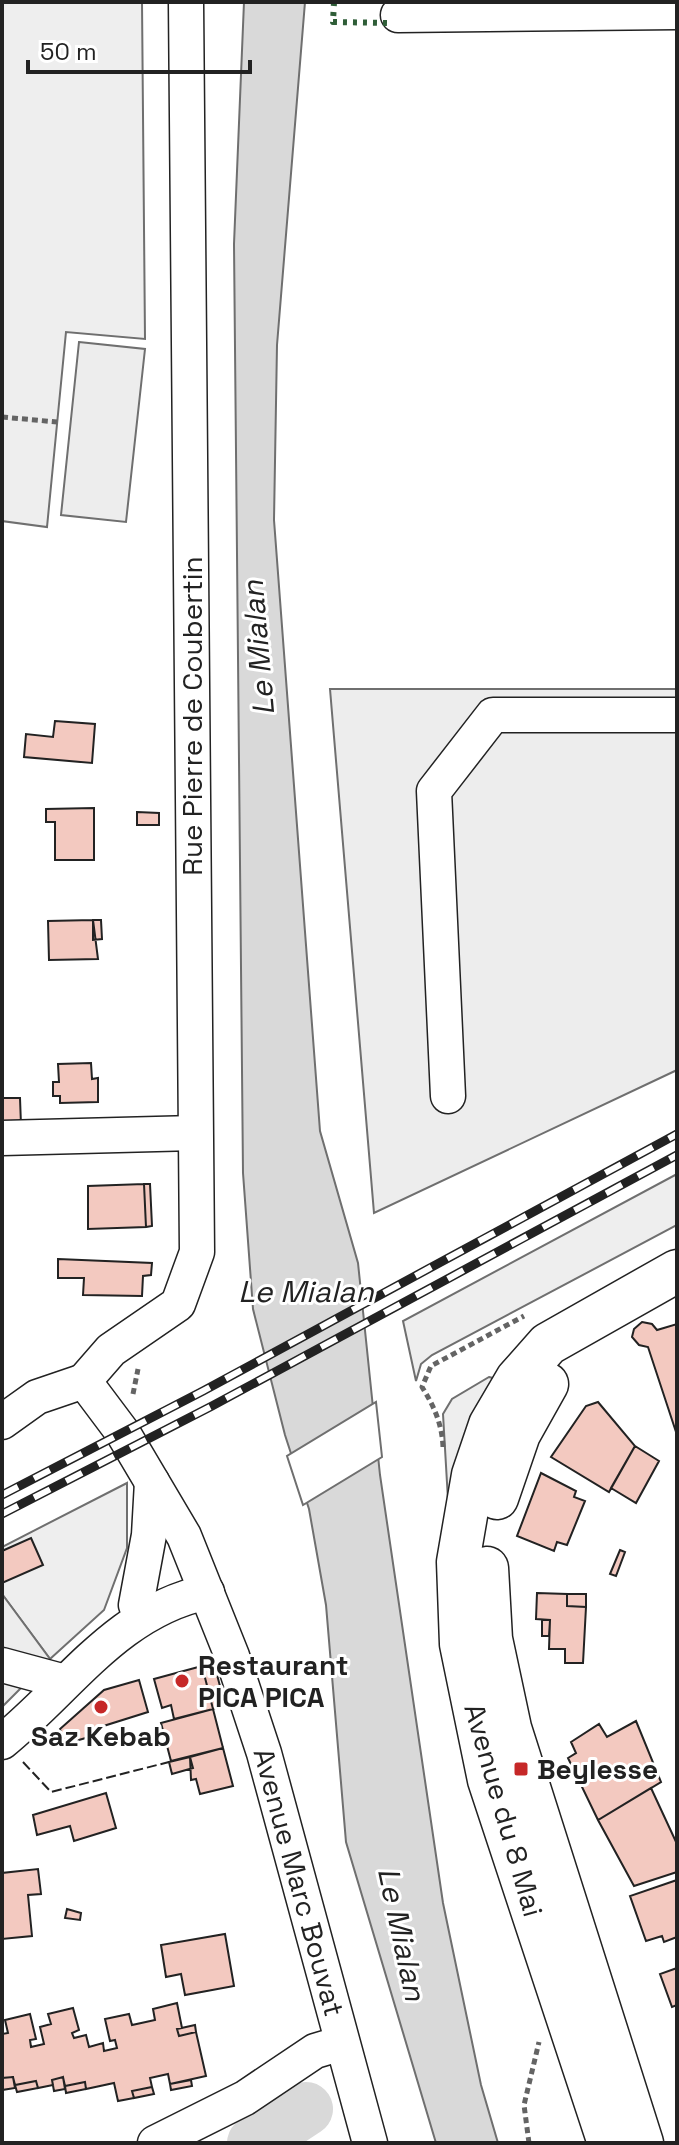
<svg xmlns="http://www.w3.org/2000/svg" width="679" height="2145" viewBox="0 0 679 2145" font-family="'Space Grotesk',sans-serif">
<rect width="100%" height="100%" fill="#fff"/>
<path fill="#eee" stroke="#6f6f6f" stroke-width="2" d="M2,2H142L145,339L66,332L47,527L2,521Z
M677,1174V1225L432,1355L421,1364L416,1381L403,1321Z
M489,1377L493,1378L448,1500L443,1414L452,1399Z
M127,1483V1548L104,1610L50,1659L2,1594V1547Z"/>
<path fill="#ededed" stroke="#6f6f6f" stroke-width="2" d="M79,342L145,349L126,522L61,515Z
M330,689H677V1070L374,1213Z
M2,1594L50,1659L2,1707Z"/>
<path fill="#d9d9d9" stroke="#6f6f6f" stroke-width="2" d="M244,2H305L277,345L274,520L320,1131L358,1263L380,1475L443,1903L481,2085L498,2143H436L346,1842L326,1605L309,1509L285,1435L253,1309L243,1173L234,244Z"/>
<path fill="#fff" stroke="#6f6f6f" stroke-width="2" d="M376,1402L382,1457L303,1505L287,1456Z"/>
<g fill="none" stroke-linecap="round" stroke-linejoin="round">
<path stroke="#d9d9d9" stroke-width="54" d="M254,2143L306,2109"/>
</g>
<path fill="#f3c9c0" stroke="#222" stroke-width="2" d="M55,721L95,724L92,763L24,757L26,734L53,737Z
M94,808V860H55V822H46V809Z
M137,812L159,813V825H137Z
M93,920L98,959L49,960L48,921Z
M93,920H101L102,939L93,940Z
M91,1063L92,1079L98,1078V1102L60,1103V1096H53V1082H59L58,1064Z
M2,1098H20L21,1125H2Z
M144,1184H150L152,1226L146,1227Z
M144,1184L146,1227L88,1229V1186Z
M58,1259L152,1263L151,1275L143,1276L142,1296L83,1295L84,1278H58Z
M642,1322L652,1324L657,1330L677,1324V1435L648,1347L639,1345L632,1337L634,1329Z
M598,1402L635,1446L609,1492L551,1457L586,1406Z
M635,1446L659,1461L636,1503L611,1488Z
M541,1473L576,1491L574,1497L585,1501L567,1545L557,1542L554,1551L517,1536Z
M31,1538L43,1565L2,1583V1551Z
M620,1550L625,1552L616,1576L610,1574Z
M537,1593L567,1594V1606L586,1607L583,1663H565V1649H549L550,1620L536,1619Z
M567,1594H586V1607L567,1606Z
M542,1620H550L549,1636H542Z
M204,1656L216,1671L225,1705L213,1709L202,1666Z
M202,1666L213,1709L174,1719L171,1705L162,1708L154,1679Z
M139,1680L148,1712L94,1729L96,1735L65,1744L60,1729L104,1690Z
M213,1709L223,1748L171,1761L161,1723Z
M636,1721L661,1782L598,1820L568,1758L576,1753L571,1742L599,1724L607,1737Z
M223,1748L233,1786L200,1794L196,1779L191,1780L190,1757Z
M190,1757L193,1768L172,1774L169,1762Z
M651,1788L677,1844V1872L634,1886L598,1820Z
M106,1793L116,1828L74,1841L70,1826L37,1835L33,1815Z
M38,1869L41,1894L28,1895L32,1936L2,1939V1873Z
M677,1880V1937L664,1942L662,1936L646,1941L630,1896Z
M67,1909L81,1913L80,1920L65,1918Z
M225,1934L234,1986L185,1995L181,1974L166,1977L161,1945Z
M677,1968V2005L672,2007L660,1974Z
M177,2003L182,2028L177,2029L179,2036L196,2032L206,2076L170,2084L168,2074L150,2078L152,2087L132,2091L134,2098L118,2101L114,2083L86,2089L85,2082L65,2086L63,2077L52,2080L53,2085L38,2088L36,2081L15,2085L13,2077L2,2078V2034L8,2033L5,2020L30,2014L36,2039L30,2040L31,2047L44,2044L40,2027L51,2024L48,2014L73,2008L79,2030L72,2033L74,2038L86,2035L89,2047L103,2043L104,2051L117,2048L115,2040L110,2041L105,2019L129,2014L132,2025L155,2020L153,2009Z
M195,2025L196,2032L179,2036L177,2029Z
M13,2077L15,2088L2,2090V2078Z
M63,2077L65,2089L54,2091L52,2080Z
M191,2080L192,2086L171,2090L170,2084Z
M36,2081L38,2088L17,2092L15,2085Z
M85,2082L86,2089L66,2093L65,2086Z
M152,2087L154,2094L134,2098L132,2091Z"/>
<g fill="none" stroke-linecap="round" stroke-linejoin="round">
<defs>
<g id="minor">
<path d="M398,15L677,12"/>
<path d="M448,1096L434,791L493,715H677"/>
<path d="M2,1138L195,1133"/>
<path d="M84,1381L111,1350L178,1304L197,1252L186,2"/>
<path id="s1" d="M84,1381L123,1433L184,1536L232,1656L264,1753L370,2143"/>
<path d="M2,1422L37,1397L84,1381"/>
<path d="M136,1605L149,1535L152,1482"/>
<path d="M2,1665L65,1682"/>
<path d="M2,1742C69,1688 117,1611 207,1592"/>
<path d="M155,2143L245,2098L315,2051L342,2043"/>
</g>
<path id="major" d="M497,1498L519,1434L547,1384
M487,1568L491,1639L510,1728L642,2143
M609,2143L489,1780L461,1644L458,1562L473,1475L490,1425L517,1379L548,1344L677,1271"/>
</defs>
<use href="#minor" stroke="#222" stroke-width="37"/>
<use href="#major" stroke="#222" stroke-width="45"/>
<path stroke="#646464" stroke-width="5" stroke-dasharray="6 4" stroke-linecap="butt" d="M2,417L57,422
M133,1394L138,1369
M443,1447C442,1424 434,1406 422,1387L431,1366L524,1316
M529,2143L524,2105L539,2042"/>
<use href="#minor" stroke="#fff" stroke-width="34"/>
<use href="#major" stroke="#fff" stroke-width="42"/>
<defs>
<path id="rail" d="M2,1495L203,1391L677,1134
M2,1514L212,1406L677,1155"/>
</defs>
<use href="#rail" stroke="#222" stroke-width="9"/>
<use href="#rail" stroke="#fff" stroke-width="6" stroke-dasharray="18" stroke-linecap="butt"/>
<path stroke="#2f5e38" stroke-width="6" stroke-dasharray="4 6" stroke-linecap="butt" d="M334,2L333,22L389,23"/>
<path stroke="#222" stroke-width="2" stroke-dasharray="10 4" stroke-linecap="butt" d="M23,1762L51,1792L169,1762"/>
</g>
<g fill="#c62828" stroke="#fff" stroke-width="3">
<circle cx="182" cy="1681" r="8"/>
<circle cx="101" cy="1707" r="8"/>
<rect x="513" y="1761" width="16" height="16" rx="4"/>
</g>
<g text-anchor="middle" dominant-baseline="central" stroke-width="6" stroke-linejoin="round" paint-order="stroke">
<g font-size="28" fill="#222" stroke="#fff">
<text transform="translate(192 716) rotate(-90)">Rue Pierre de Coubertin</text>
<text transform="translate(504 1810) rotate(74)">Avenue du 8 Mai</text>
<text stroke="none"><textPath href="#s1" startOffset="550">Avenue Marc Bouvat</textPath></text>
</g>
<g font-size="28" font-weight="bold" fill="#222" stroke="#fff" text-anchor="start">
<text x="198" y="1665">Restaurant<tspan x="198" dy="32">PICA PICA</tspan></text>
<text x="101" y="1736" text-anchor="middle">Saz Kebab</text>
<text x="537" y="1769">Beylesse</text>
</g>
<g font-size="30" font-style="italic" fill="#222" stroke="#fff">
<text transform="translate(258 648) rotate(-95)">Le Mialan</text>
<text x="306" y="1291">Le Mialan</text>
<text transform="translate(402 1934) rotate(78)">Le Mialan</text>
</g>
</g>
<rect width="679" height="2145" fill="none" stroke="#222222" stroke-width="8"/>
<path d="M28 60v12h222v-12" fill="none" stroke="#222222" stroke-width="4"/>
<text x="40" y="60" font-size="24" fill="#222222" stroke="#ffffff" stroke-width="6" paint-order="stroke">50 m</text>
</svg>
